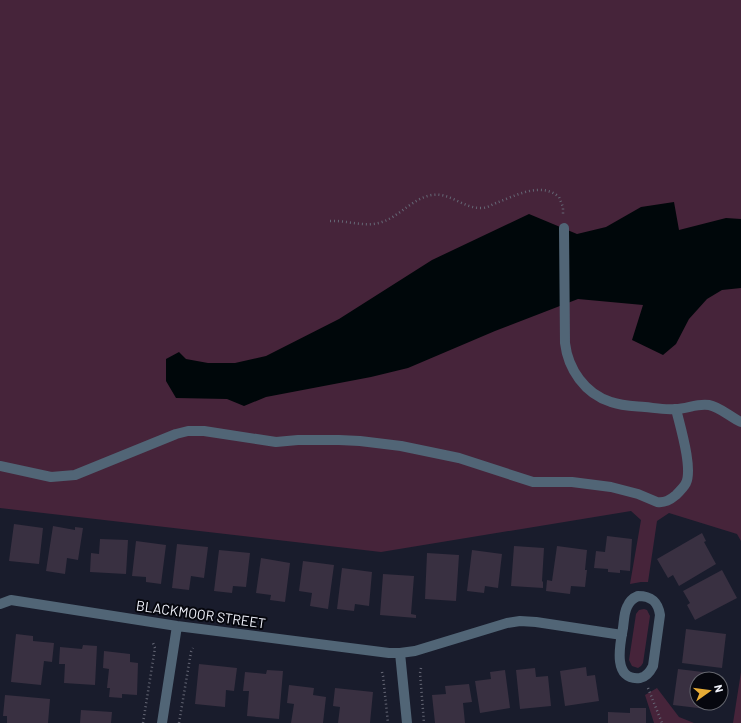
<svg xmlns="http://www.w3.org/2000/svg" width="741" height="723" viewBox="0 0 741 723" font-family="Barlow,sans-serif">
<rect width="100%" height="100%" fill="#191c2c"/>
<path fill="#46243a" d="M0,0H741V541L737,534L669,513L657,521L648,582H641L630,584L641,520L631,511L381,552L0,508Z
M644,609L647,610L650,616L643,663L641,666L638,668L632,666L629,660L636,614L639,610Z
M741,672V723H733Z
M657,688L679,717L694,723H654L645,695Z"/>
<path fill="#00070a" d="M674,202L679,230L726,218L741,219V288L722,290L707,299L689,319L676,344L663,355L632,340L643,305L578,299L495,331L408,368L371,377L266,397L244,406L227,399L176,398L166,381V359L179,352L186,359L208,363H235L266,356L339,319L432,260L529,214L577,234L606,227L641,207Z"/>
<path fill="#393041" d="M14,524L43,528L39,564L9,561Z
M53,526L75,530V527L83,528L78,560L67,558L65,574L46,571Z
M702,533L706,541L704,542L716,564L679,586L673,575L668,578L657,559Z
M607,536L632,539L630,571L620,570V573L608,572V569L594,568L596,551L605,552Z
M100,539L128,540L126,574L90,572L91,553L99,554Z
M136,541L166,545L161,584L146,582V577L132,576Z
M177,544L208,547L204,578L191,576L189,590L172,588Z
M514,546L544,548L542,581L543,582V588L511,586Z
M557,546L587,550L585,570H587L585,587L571,586L570,594L546,591L547,580L552,581Z
M219,550L250,553L246,587L233,586L232,593L214,591Z
M472,550L502,554L498,588L485,586L484,593L467,591Z
M427,553L459,555L456,601L425,599Z
M261,558L290,563L285,602L270,600L271,595L256,593Z
M303,561L334,565L328,609L310,606L312,593L299,591Z
M342,568L372,572L369,606L355,604L354,611L337,609Z
M722,570L737,598L695,620L687,605L690,603L683,591Z
M383,574L414,576L411,614L416,615V618L380,615Z
M686,629L726,634L722,668L682,663Z
M16,634L33,636V641L54,643L52,662L44,661L41,685L11,682Z
M83,645L97,646L95,685L64,683L65,664H59L60,647L82,649Z
M104,651L130,654V662L138,663L137,695L122,694V698L109,697L110,688H107L109,669L103,668Z
M199,664L237,668L234,691L226,690L225,707L195,704Z
M586,667L587,676L595,675L599,701L565,706L560,671Z
M535,668L536,677L548,676L551,706L520,709L516,670Z
M678,669L719,674L718,679H697V703H715V710L673,705Z
M267,670L283,671L279,719L247,716L249,691H243L245,672L266,674Z
M505,670L510,708L480,713L475,681L491,679L490,672Z
M469,684L472,702L463,703L465,723H435L432,695L446,694L445,686Z
M289,685L314,688L313,695L326,697L323,723H291L294,704L287,703Z
M335,688L373,692L370,723H338L340,707L333,706Z
M5,695L50,699L48,723H7V716H3Z
M630,708H646V723H608V712L630,713Z
M81,710L112,712L111,723H80Z"/>
<g fill="none" stroke-linecap="round" stroke-linejoin="round">
<path stroke="#656775" stroke-width="2.5" stroke-dasharray="1 3" stroke-linecap="butt" d="M330,221C347,220 365,228 382,222C400,216 413,198 432,195C450,192 464,209 482,208C487,208 491,205 496,203C515,196 541,181 559,197L563,207V216
M421,668L420,673L424,723
M382,672L383,676L388,723
M648,688L662,723
M143,723L155,648L153,643
M179,723L191,652L193,648"/>
<path stroke="#516576" stroke-width="10" d="M564,228L565,343C568,369 585,394 611,402C622,406 634,406 645,407C655,408 665,410 675,409C687,409 697,403 709,405C720,407 730,417 741,422
M0,466L51,477L75,475L176,434L188,431H204L276,442L298,440H339L360,441L401,446L459,458L533,482H572L611,487L638,494L657,502C665,503 670,500 676,495C680,491 684,487 686,483C693,468 680,426 676,409
M638,596C652,596 658,602 660,615L653,666C650,672 646,677 640,678C612,681 620,644 623,628C624,621 624,613 627,607C629,602 633,598 638,596Z
M0,604L11,600L177,626L389,653H400L415,651L507,623L520,621L536,622L622,635
M400,653L407,723
M162,723L177,626"/>
</g>
<g text-anchor="middle" dominant-baseline="central" stroke-width="4" stroke-linejoin="round" paint-order="stroke">
<g font-size="14" fill="#f2f4fd" stroke="#06070e">
<text transform="translate(201 614) rotate(8)">BLACKMOOR STREET</text>
</g>
</g>
<g transform="translate(709 691) rotate(76)"><circle r="19" fill="#06070e" stroke="#64666e"/>
<path d="M0-3L7 15L0 10L-7 15Z" fill="#e7ac36"/>
<text y="-6" font-size="11" font-weight="bold" text-anchor="middle" fill="#f2f4fd">N</text>
</g>
</svg>
